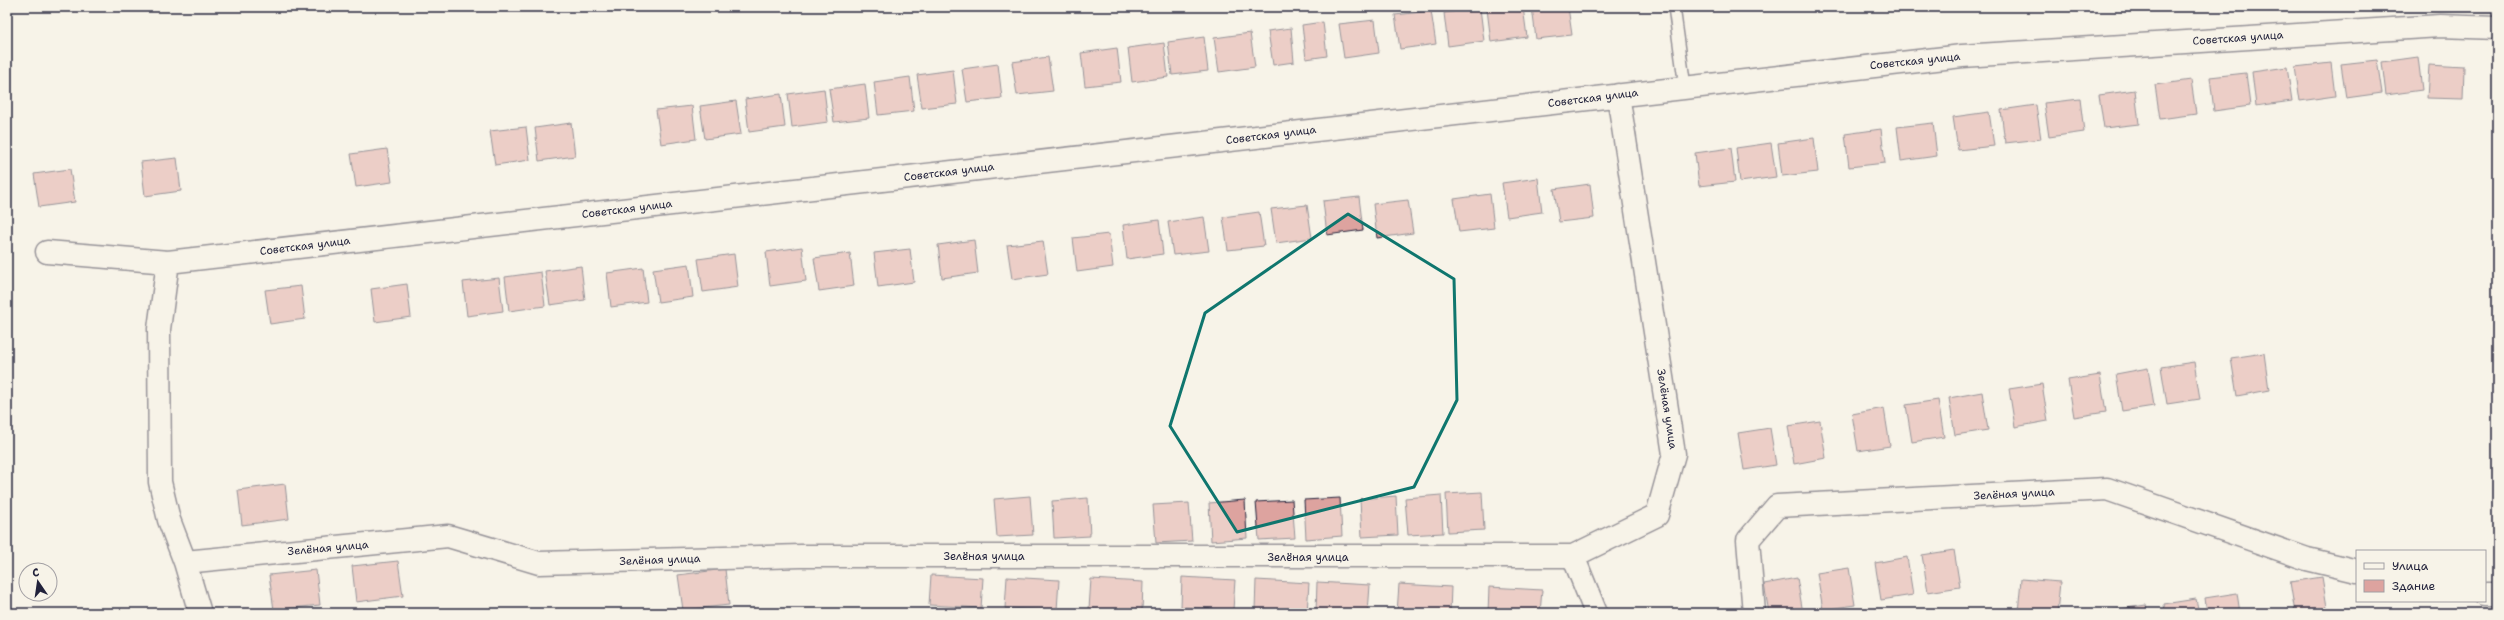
<svg xmlns="http://www.w3.org/2000/svg" width="2504" height="620" viewBox="0 0 2504 620" font-family="'Shantell Sans',sans-serif">
<rect width="100%" height="100%" fill="#f7f3e8"/>
<filter id="ink" filterUnits="userSpaceOnUse"><feTurbulence type="fractalNoise" baseFrequency=".025" numOctaves="2"/><feDisplacementMap in="SourceGraphic" scale="8" xChannelSelector="R" yChannelSelector="G"/><feConvolveMatrix kernelMatrix="1 2 1 2 8 2 1 2 1" color-interpolation-filters="sRGB"/></filter>
<g filter="url(#ink)">
<path fill="#dda39f" stroke="#22223b" d="M1501,7H1523L1527,37L1491,42L1487,9Z
M1532,7H1568L1572,35L1536,39Z
M1480,8L1484,41L1448,46L1444,13Z
M1431,11L1436,44L1400,49L1395,15Z
M1375,20L1379,53L1344,58L1339,24Z
M1323,22L1327,56L1306,59L1302,25Z
M1291,28L1294,62L1273,65L1268,31Z
M1250,33L1255,67L1219,72L1214,38Z
M1204,37L1208,71L1172,75L1168,42Z
M1164,43L1168,77L1132,82L1128,48Z
M1117,48L1121,82L1085,86L1081,53Z
M1048,57L1053,91L1017,95L1012,62Z
M2418,57L2422,90L2386,95L2382,62Z
M2377,60L2382,93L2346,98L2341,64Z
M2331,63L2335,96L2300,101L2295,67Z
M998,64L1002,98L967,102L962,69Z
M2429,65L2464,67L2463,99L2427,98Z
M2287,67L2292,101L2256,106L2252,72Z
M953,70L957,104L922,108L917,75Z
M2246,73L2250,106L2214,111L2210,77Z
M910,77L914,111L878,115L874,82Z
M2191,80L2196,114L2160,119L2155,85Z
M865,84L869,118L834,122L829,89Z
M824,89L828,122L792,127L788,94Z
M2135,90L2139,124L2104,128L2099,95Z
M781,94L785,127L749,132L745,99Z
M2080,99L2084,132L2049,137L2044,103Z
M736,101L741,134L705,139L700,106Z
M2036,105L2041,139L2005,143L2001,110Z
M692,106L696,139L661,144L656,110Z
M1989,112L1994,146L1958,150L1953,117Z
M571,123L575,156L539,161L535,128Z
M1933,123L1937,156L1901,161L1897,127Z
M526,127L530,160L495,165L490,131Z
M1881,129L1885,163L1849,167L1845,134Z
M1814,138L1818,172L1782,176L1778,143Z
M1771,143L1776,177L1740,182L1736,148Z
M1731,148L1735,182L1699,186L1695,153Z
M387,149L392,182L356,187L351,154Z
M177,158L181,191L145,196L141,162Z
M70,169L75,202L39,207L34,174Z
M1538,178L1542,212L1507,217L1502,183Z
M1590,184L1594,218L1559,222L1554,189Z
M1490,194L1494,228L1459,232L1454,199Z
M1359,197L1363,230L1327,235L1323,201Z
M1408,200L1413,233L1377,238L1373,204Z
M1307,205L1312,238L1276,243L1271,209Z
M1259,212L1264,246L1228,250L1223,217Z
M1204,217L1209,251L1173,255L1168,222Z
M1159,220L1163,254L1127,259L1123,225Z
M1109,234L1113,267L1077,272L1073,238Z
M974,240L978,273L942,278L938,245Z
M1043,241L1048,274L1012,279L1007,245Z
M802,247L806,281L770,286L766,252Z
M910,249L914,282L878,287L874,253Z
M850,253L854,286L819,291L814,258Z
M734,254L738,287L703,292L698,259Z
M689,264L693,297L658,302L653,269Z
M581,266L585,300L550,305L545,271Z
M643,268L647,302L611,307L607,273Z
M541,272L545,306L509,311L505,277Z
M499,278L503,311L467,316L463,282Z
M407,284L411,317L375,322L371,289Z
M301,286L305,319L270,324L265,290Z
M2264,353L2269,390L2237,396L2231,358Z
M2194,362L2200,399L2167,404L2161,367Z
M2148,368L2154,406L2122,411L2116,374Z
M2100,375L2106,412L2074,417L2068,380Z
M2042,384L2048,421L2015,427L2009,389Z
M1982,392L1988,430L1955,435L1949,398Z
M1938,400L1944,437L1912,442L1906,405Z
M1884,408L1890,446L1858,451L1852,414Z
M1820,421L1826,458L1794,464L1788,426Z
M1770,428L1776,465L1744,470L1738,433Z
M285,484L289,519L242,525L238,490Z
M1482,492L1484,530L1448,532L1446,494Z
M1441,495L1443,533L1408,535L1405,498Z
M1030,496L1033,535L997,537L994,499Z
M1396,496L1398,535L1362,537L1360,499Z
M1088,498L1090,536L1054,538L1052,501Z
M1340,498L1342,536L1306,539L1304,500Z
M1245,500L1247,538L1211,541L1209,503Z
M1292,500L1295,538L1259,540L1256,502Z
M1189,503L1192,541L1156,543L1153,505Z
M1954,550L1960,587L1928,592L1922,555Z
M1907,557L1913,595L1881,600L1875,563Z
M398,561L403,596L356,602L352,566Z
M1849,568L1855,605L1823,610L1817,573Z
M725,569L729,605L683,610L678,575Z
M316,570L320,605L274,610L269,575Z
M931,575L983,578L981,608L929,605Z
M1007,577L1059,580L1057,610L1005,608Z
M1182,577L1235,580L1233,610L1181,607Z
M2322,577L2328,613H2295L2290,582Z
M1797,578L1803,613H1769L1764,584Z
M1091,579L1143,582L1142,612L1089,609Z
M2021,579L2060,582L2057,613H2018Z
M1256,580L1309,583L1307,613L1255,610Z
M1317,582L1370,585L1368,613L1316,612Z
M1399,584L1451,587L1450,613H1397Z
M1489,587L1542,590L1540,613H1488Z
M2237,593L2240,613H2207L2205,598Z
M2196,599L2199,613H2165L2164,604Z
M2146,605L2147,613H2114L2113,610Z"/>
<g fill="none" stroke-linecap="round" stroke-linejoin="round">
<defs>
<path id="service" d="M1674,7L1685,87"/>
<path id="minor" d="M47,252L168,262L1962,56L2440,26L2497,28
M168,262L159,329L160,482L169,520L185,562L448,536L539,563L801,556H1573L1657,515L1674,454L1618,95
M1573,556L1596,613
M185,562L200,613
M2485,594H2497
M1754,613L1748,540L1777,506L2107,489L2307,559L2357,571"/>
</defs>
<use href="#service" stroke="#22223b" stroke-width="14"/>
<use href="#minor" stroke="#22223b" stroke-width="25"/>
<use href="#service" stroke="#f7f3e8" stroke-width="11"/>
<use href="#minor" stroke="#f7f3e8" stroke-width="22"/>
</g>
</g>
<path d="M0 0H2504V620H0ZM1348,214L1454,279L1457,400L1414,487L1237,532L1170,426L1205,313Z" fill="#f7f3e8" fill-opacity=".55" fill-rule="evenodd"/>
<path fill="none" stroke="#0f766e" stroke-width="3" stroke-linejoin="round" d="M1348,214L1454,279L1457,400L1414,487L1237,532L1170,426L1205,313Z"/>
<g text-anchor="middle" dominant-baseline="central" stroke-width="3" stroke-linejoin="round" paint-order="stroke">
<g font-size="11" fill="#22223b" stroke="#f7f3e8">
<text transform="translate(2238 38) rotate(-4)">Советская улица</text>
<text transform="translate(1915 61) rotate(-6)">Советская улица</text>
<text transform="translate(1593 98) rotate(-7)">Советская улица</text>
<text transform="translate(1271 135) rotate(-7)">Советская улица</text>
<text transform="translate(949 172) rotate(-7)">Советская улица</text>
<text transform="translate(627 209) rotate(-7)">Советская улица</text>
<text transform="translate(305 246) rotate(-7)">Советская улица</text>
<text transform="translate(1667 409) rotate(81)">Зелёная улица</text>
<text transform="translate(2014 494) rotate(-3)">Зелёная улица</text>
<text transform="translate(328 548) rotate(-5)">Зелёная улица</text>
<text x="984" y="556">Зелёная улица</text>
<text x="1308" y="557">Зелёная улица</text>
<text transform="translate(660 560) rotate(-2)">Зелёная улица</text>
</g>
</g>
<rect width="2504" height="620" fill="none" stroke="#f7f3e8" stroke-width="24"/>
<rect x="12" y="12" width="2480" height="596" fill="none" stroke="#22223b" stroke-width="1.5" filter="url(#ink)"/>
<rect x="2356" y="550" width="130" height="52" fill="#f7f3e8" stroke="#a29fa3"/>
<rect x="2364" y="563" width="20" height="6" fill="#f7f3e8" stroke="#a29fa3"/>
<text x="2392" y="570" font-size="12" fill="#22223b">Улица</text>
<rect x="2364" y="580" width="20" height="12" fill="#dda39f" stroke="#a29fa3"/>
<text x="2392" y="590" font-size="12" fill="#22223b">Здание</text>
<g transform="translate(38 582) rotate(347)"><circle r="19" fill="#f7f3e8" stroke="#a29fa3"/>
<path d="M0-3L7 15L0 10L-7 15Z" fill="#22223b"/>
<text y="-6" font-size="11" font-weight="bold" text-anchor="middle" fill="#22223b">С</text>
</g>
</svg>
